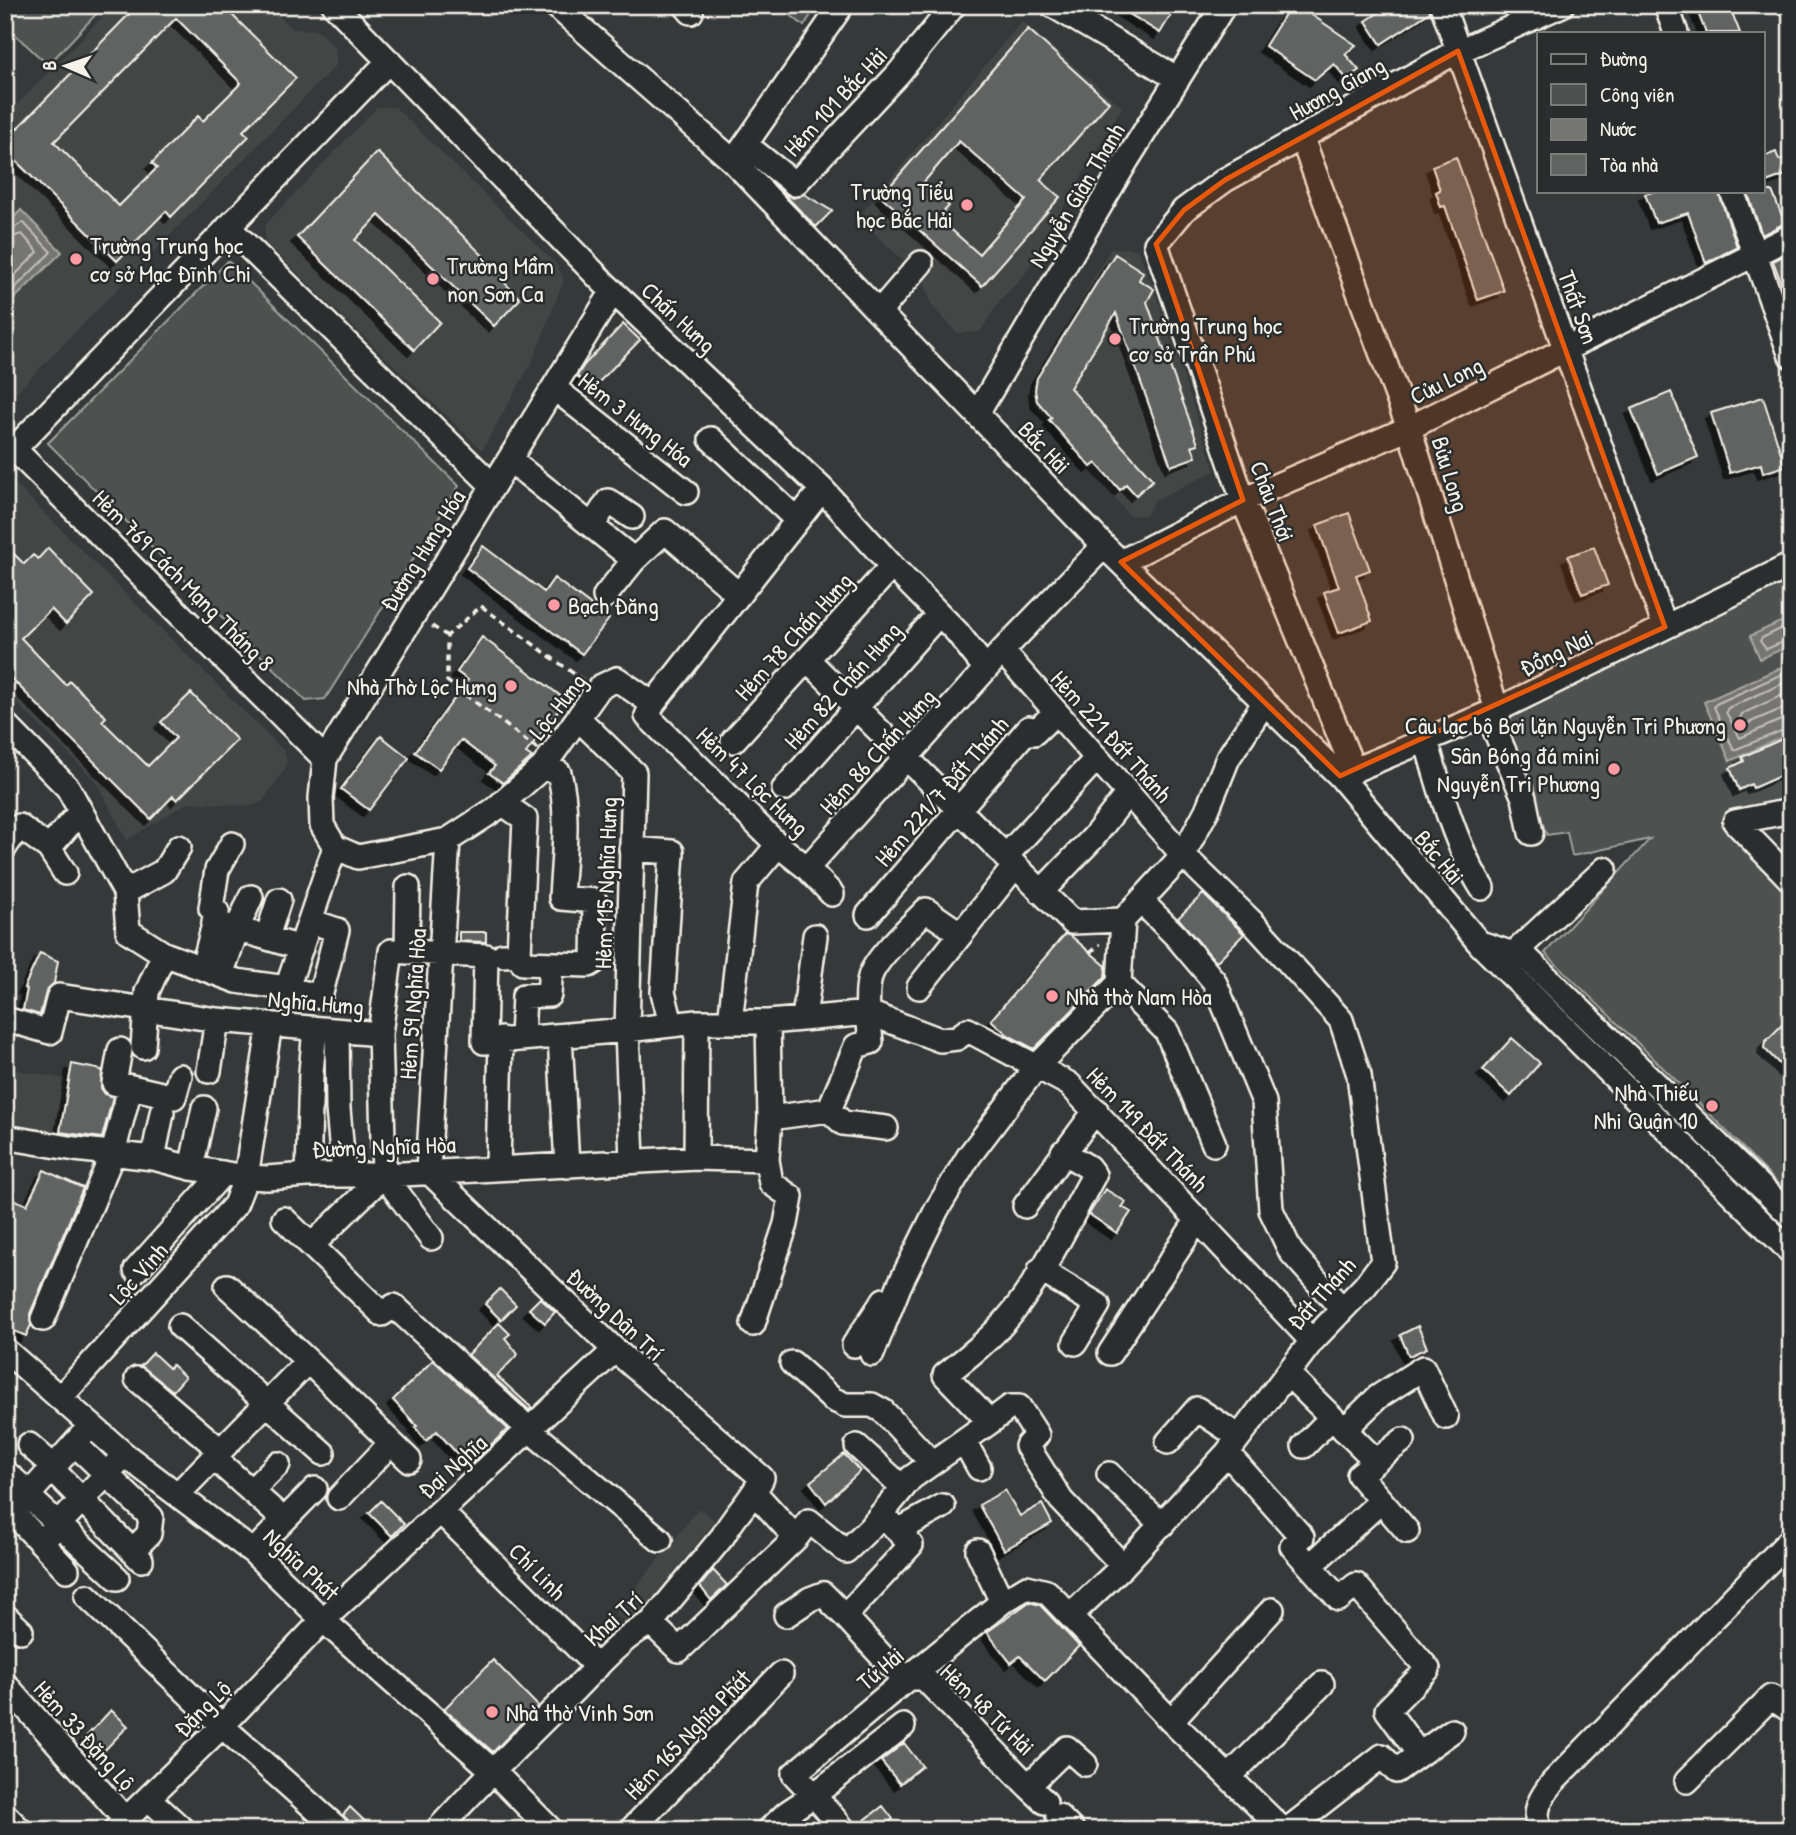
<svg xmlns="http://www.w3.org/2000/svg" width="1796" height="1835" viewBox="0 0 1796 1835" font-family="'Patrick Hand',sans-serif">
<defs>
<filter id="shadow"><feDropShadow dx="-6" dy="6" stdDeviation="0" flood-color="#0009"/></filter>
</defs>
<rect width="100%" height="100%" fill="#363939"/>
<filter id="ink" filterUnits="userSpaceOnUse"><feTurbulence type="fractalNoise" baseFrequency=".0143" numOctaves="2"/><feDisplacementMap in="SourceGraphic" scale="14" xChannelSelector="R" yChannelSelector="G"/><feConvolveMatrix kernelMatrix="1 2 1 2 8 2 1 2 1" color-interpolation-filters="sRGB"/></filter>
<g filter="url(#ink)">
<path fill="#434645" d="M114,5H268L292,29L318,30L336,49V65L9,400H5V117Z
M1022,21L1122,107L1025,274L1000,300L980,332L957,333L932,306L923,279L858,218Z
M377,107H395L557,265L562,275L563,282L533,360L482,450L265,242V225Z
M1111,248L1137,249L1154,289L1215,471L1155,500L1146,515H1129L1043,416L1035,405L1031,388Z
M5,474L284,751L287,760L285,769L262,802L250,806L189,802L127,840L95,780L5,692Z
M5,1068L66,1079L56,1137L5,1127Z
M699,1508L715,1521L630,1626L615,1614Z"/>
<path fill="#4e514f" stroke="#a1a19c" stroke-width="2" d="M5,5H96L100,10L48,65L5,25Z
M778,5H817L804,26Z
M228,261L459,486L325,699L306,701L48,443Z
M1791,577V806L1731,819L1791,884V1197L1690,1094L1545,953L1650,839L1572,856L1567,832L1547,835L1499,719Z"/>
<path fill="#757572" stroke="#a8a7a1" stroke-width="2" d="M21,210L62,252L10,303L5,298V226Z
M1791,617V645L1760,659L1750,636Z
M1791,663V733L1730,761L1704,702Z"/>
<g fill="none" stroke-linecap="round" stroke-linejoin="round">
<path stroke="#c1bfb9" stroke-width="2" d="M5,230H11L23,222L51,252L10,293L5,294
M5,239L22,234L38,252L5,285
M1791,624L1762,638L1760,641L1766,649L1791,639
M1791,670L1716,704L1714,707L1734,750L1791,727
M1791,680L1728,708L1726,712L1740,738L1783,719L1791,718
M1791,691L1742,714L1740,718L1742,723L1746,724L1779,710L1791,708"/>
</g>
<path fill="#616362" stroke="#f4f1e8" stroke-width="2" fill-rule="evenodd" filter="url(#shadow)" d="M138,5H222L296,78L243,131L249,136L171,217L166,211L117,261L5,150V141ZM176,18L241,83L203,121L198,116L152,163L157,168L119,206L54,142Z
M1115,5H1177L1160,33Z
M1291,5H1297L1356,45L1345,54L1359,70L1347,79L1334,64L1315,80L1265,46Z
M1390,5H1428L1430,12L1381,44L1366,21Z
M1695,5H1729L1740,33H1706Z
M1028,29L1109,102L1040,180L1060,197L982,286L881,196ZM959,141L1026,200L979,254L938,218L949,206L923,183Z
M377,152L507,279L504,282L520,299L494,326L379,215L355,240L440,322L414,350L297,237Z
M1776,152L1779,160L1791,156V173L1763,183V157Z
M1456,157L1504,291L1478,300L1445,206L1441,207L1436,192L1440,190L1432,166Z
M781,191L793,198L804,194L832,211L816,227Z
M1656,191H1718L1737,247L1706,263L1688,213L1656,223L1645,194Z
M1747,191H1772L1785,223L1762,235Z
M1791,252V303H1789L1773,261Z
M1115,254L1143,272L1139,280L1154,289L1147,302L1198,444L1192,446L1196,457L1171,466L1116,313L1070,388L1153,480L1136,495L1126,484L1120,490L1096,463L1091,467L1049,420L1052,418L1037,401L1035,390L1037,378Z
M623,324L640,340L591,390L577,376L584,365Z
M1671,392L1698,457L1658,474L1631,409Z
M1763,397L1785,466L1763,473L1761,464L1730,473L1711,413Z
M1349,513L1370,570L1356,575L1372,621L1339,633L1324,592L1339,587L1317,525Z
M5,545L24,564L33,555L38,559L48,548L94,595L66,624L51,609L21,638L66,685L70,681L106,717L102,721L148,766L176,738L161,722L191,693L237,740L177,800L173,796L151,819L5,672Z
M483,546L544,592L554,578L609,619L582,654L467,568Z
M1594,547L1608,585L1582,594L1568,556Z
M482,637L566,700L526,753L532,757L503,783L489,773L495,766L461,740L439,769L415,752L468,680L457,672Z
M1791,735V771L1753,788L1751,784L1739,790L1730,768L1744,761L1742,757Z
M381,736L409,758L369,810L341,789Z
M1203,894L1244,934L1216,962L1178,918Z
M459,932H486V942L459,941Z
M1065,934L1071,936L1106,966L1105,977L1034,1049L1008,1035L991,1020Z
M40,953L58,961L54,983L46,992L40,1015L23,1010L27,989L24,988Z
M1791,1016V1076L1764,1048L1765,1042Z
M1512,1038L1540,1063L1511,1096L1483,1070Z
M72,1064L102,1070L101,1088L105,1094L113,1097L102,1138L60,1132Z
M44,1170L83,1188L30,1314L31,1325L26,1336L5,1327V1196L27,1205Z
M1105,1189L1126,1202L1122,1207L1131,1212L1117,1233L1089,1214Z
M500,1289L516,1305L501,1320L485,1304Z
M540,1298L555,1312L545,1323L529,1309Z
M499,1323L510,1334L505,1338L518,1354L497,1376L532,1408L529,1410L468,1355Z
M1418,1326L1427,1348L1409,1356L1400,1335Z
M153,1353L169,1368L172,1365L185,1377L173,1391L141,1366Z
M433,1360L508,1429L468,1466L437,1431L426,1441L415,1427L417,1426L393,1400Z
M844,1454L860,1471L826,1503L810,1482Z
M1005,1490L1020,1516L1042,1504L1052,1523L1004,1550L979,1505Z
M381,1501L404,1524L392,1536L369,1513Z
M713,1570L727,1585L711,1600L700,1586Z
M1029,1602L1040,1605L1079,1646L1045,1681L1020,1656L1011,1663L987,1632Z
M493,1660L538,1706L493,1752L444,1709Z
M737,1677L747,1689L737,1700L725,1687Z
M111,1710L128,1726L99,1756L83,1740Z
M904,1743L922,1766L900,1784L881,1761Z
M883,1806L893,1819L879,1830H858L857,1826Z
M350,1807L374,1830H353L352,1825L343,1815Z"/>
<g fill="none" stroke-linecap="round" stroke-linejoin="round">
<defs>
<path id="minor" d="M334,5L604,283L822,489L892,566L957,632L986,669
M555,5L733,161L1104,546L1340,776L1480,944L1791,1252
M685,5L691,12
M1052,5L1178,79
M1442,5L1665,627
M1666,5L1676,33
M1302,138L1409,428L1497,710
M746,145L795,184L898,74L954,5
M738,155L842,5
M1732,191L1791,356
M228,227L493,486
M879,312L921,263
M554,388L686,492
M977,414L1127,160L1224,5
M711,439L797,520
M5,440L325,759
M15,448L389,61
M510,460L634,560
M822,489L653,704L647,716L778,845L807,868L832,894
M592,526L608,501L632,517
M1121,562L1243,500L1409,428L1791,236
M605,596L634,560L665,531L739,595
M807,659L1072,922L1123,920
M1264,703L1228,758L1207,810L1183,855L1254,924L1341,1020L1359,1075L1383,1262L1365,1286L1312,1341L1227,1453L1123,1566L1070,1616L1171,1721L1283,1830
M1488,714L1524,798L1531,833
M578,718L634,773L627,1030L632,1161
M5,724L68,788L125,892L128,931L164,954L237,981L287,988L335,847
M1426,740C1439,787 1456,847 1482,888
M733,741L892,566
M1354,771L1243,500L1156,244L1184,210L1225,180L1452,54L1562,5
M1340,776L1497,710L1791,565
M784,789L939,614
M502,803L525,819L519,954L503,955
M1791,811L1735,822L1791,880
M5,847L19,826L49,848L65,873
M335,847L322,825L321,798L325,759L613,291
M335,847L358,857L448,840L494,810L543,767L600,687L617,679L653,704
M49,848L80,812
M631,849L672,852L663,992L671,1024
M1005,857L1097,758
M807,868L1002,651L1104,546
M125,892L164,871L179,847
M1041,892L1093,838L1128,793
M1141,901L1176,936L1214,981L1264,1102L1271,1210L1291,1252L1342,1309
M868,915L1029,728L1034,733L1056,712
M214,922L301,948
M267,937L279,900
M1483,944L1528,959L1791,1216
M407,952L408,887
M519,954L523,963L589,965L594,962L595,901L561,898C563,858 570,813 559,773L543,767
M1513,954L1605,869
M203,968L217,912L211,908L217,870L232,844
M221,975L237,929L251,897
M1119,983L1167,1032L1214,1144
M919,987L1015,866
M287,988L320,997L337,930L310,921
M804,1018L815,936
M5,1019L50,1032L59,996L217,1020L380,1034L391,951L486,956L484,1042L627,1030L697,1022H768L869,1013L940,1040L957,1038L968,1030L1069,1084L1312,1341
M730,1022L746,883L778,845
M337,1031L338,1109L344,1175
M380,1034L384,1175
M560,1036L567,1166
M522,1038L524,996L549,995L551,965
M143,1047L147,992L164,954
M120,1050L114,1083L174,1097L180,1076
M209,1071L217,1020
M829,1110L843,1123L886,1128
M770,1118L829,1110L856,1046L871,1042C869,1022 865,996 870,977C875,958 912,925 926,910L961,934
M5,1137L75,1149L153,1158L191,1168L246,1177L267,1178L308,1175H384L696,1158L767,1160
M1063,1152L1088,1167L1094,1175C1069,1220 1045,1272 1013,1312C993,1337 969,1356 945,1375L990,1422L1010,1407H1019L1037,1435L1027,1446L1061,1500L1123,1566
M153,1158L162,1113
M696,1158L697,1022
M191,1168L204,1108
M498,1168L501,1039
M428,1171L615,1350L762,1478C752,1500 734,1515 723,1536L651,1623C622,1637 597,1667 574,1690C527,1736 482,1782 437,1830
M428,1171L448,840
M308,1175L311,1072L315,1029
M384,1175L431,1238
M1025,1206L1096,1110
M284,1219L382,1314L394,1306L531,1431L660,1540
M313,1244L384,1175
M136,1270L223,1173
M1040,1270L1098,1305L1075,1343
M227,1286L308,1361L409,1460
M43,1319L113,1153L130,1088
M753,1324L786,1224L791,1197L771,1183L767,1160L770,1118L768,1022
M180,1326L323,1453
M854,1345L884,1300
M5,1350L125,1455L253,1552L323,1620L492,1770L551,1830
M1110,1353L1198,1219
M872,1354L899,1286L937,1209L969,1156L1037,1066L1119,983L1123,920L1183,855L1002,651
M792,1363L832,1399L845,1405H872L883,1411L932,1463
M1288,1374L1376,1461L1359,1475L1407,1531
M137,1379L221,1451
M60,1398L235,1205L246,1177L270,1024
M1344,1430L1378,1397L1423,1368L1446,1417
M964,1441L979,1468
M1168,1442L1197,1409L1239,1437
M75,1444L151,1517L149,1534L132,1551
M29,1445L54,1467
M857,1446L903,1488
M1304,1446L1332,1417
M1227,1453L1302,1537L1292,1546L1339,1599L1356,1585L1428,1669L1387,1710L1419,1754
M214,1458L284,1520
M1376,1461L1403,1440
M52,1469L141,1560
M5,1472L29,1493
M1109,1474L1162,1525
M251,1491L278,1464
M755,1493L796,1538
M178,1494L308,1361
M27,1495L117,1578
M339,1498L391,1443
M441,1512L597,1667
M13,1513L67,1570
M5,1521L85,1432
M898,1531L943,1506
M42,1542L118,1462
M978,1551L1002,1602
M253,1552L315,1489
M1310,1566L1381,1501
M87,1596L222,1726L339,1830
M786,1615L810,1599L823,1594L845,1616L911,1545L882,1514
M5,1616L21,1631
M845,1616L890,1665L908,1678H924L1028,1786L1067,1748L1085,1764
M651,1623L679,1650L796,1538L809,1521L846,1551L870,1528L911,1478L990,1422
M5,1684L126,1820
M1171,1721L1272,1610
M1229,1777L1322,1684
M1687,1781L1771,1697L1791,1711
M1028,1786L1045,1802
M148,1798L183,1830
M5,1815L20,1830
M1058,1816L1072,1830
M115,1830L222,1726L323,1620L615,1350
M631,1830L781,1674
M769,1830L787,1813L814,1795L794,1774L908,1678L1002,1602L1027,1587L1047,1592L1070,1616
M844,1830L814,1795L903,1726
M1287,1830L1382,1756L1396,1771L1452,1731
M1540,1830C1532,1811 1541,1797 1553,1782L1791,1539"/>
</defs>
<use href="#minor" stroke="#f4f1e8" stroke-width="28"/>
<path stroke="#f4f1e8" stroke-width="3.5" stroke-dasharray="7 5" stroke-linecap="butt" d="M481,606L588,684L539,750L447,681V636Z
M432,626L447,636
M1090,953L1100,944"/>
<use href="#minor" stroke="#2a2d2e" stroke-width="23"/>
</g>
</g>
<path fill="#e8590c" fill-opacity="0.2" stroke="#e8590c" stroke-width="5" stroke-linejoin="round" d="M1458,51L1665,627L1340,776L1121,562L1243,500L1156,244L1184,210L1225,180Z"/>
<g fill="#ff9aa2" stroke="#2a2d2e" stroke-width="2.5">
<circle cx="967" cy="205" r="7"/>
<circle cx="76" cy="259" r="7"/>
<circle cx="433" cy="279" r="7"/>
<circle cx="1115" cy="339" r="7"/>
<circle cx="554" cy="605" r="7"/>
<circle cx="511" cy="686" r="7"/>
<circle cx="1740" cy="725" r="7"/>
<circle cx="1614" cy="769" r="7"/>
<circle cx="1052" cy="996" r="7"/>
<circle cx="1712" cy="1106" r="7"/>
<circle cx="492" cy="1712" r="7"/>
</g>
<g text-anchor="middle" dominant-baseline="central" stroke-width="5" stroke-linejoin="round" paint-order="stroke">
<g font-size="24" fill="#f4f1e8" stroke="#2a2d2e">
<text transform="translate(1337 88) rotate(-29)">Hương Giang</text>
<text transform="translate(835 101) rotate(-47)">Hẻm 101 Bắc Hải</text>
<text transform="translate(1076 195) rotate(-59)">Nguyễn Giàn Thanh</text>
<text transform="translate(1579 307) rotate(70)">Thất Sơn</text>
<text transform="translate(679 317) rotate(43)">Chấn Hưng</text>
<text transform="translate(1446 380) rotate(-26)">Cửu Long</text>
<text transform="translate(636 419) rotate(38)">Hẻm 3 Hưng Hóa</text>
<text transform="translate(1045 447) rotate(46)">Bắc Hải</text>
<text transform="translate(1451 474) rotate(73)">Bửu Long</text>
<text transform="translate(1273 501) rotate(69)">Châu Thới</text>
<text transform="translate(422 550) rotate(-58)">Đường Hưng Hóa</text>
<text transform="translate(184 580) rotate(45)">Hẻm 769 Cách Mạng Tháng 8</text>
<text transform="translate(793 636) rotate(-48)">Hẻm 78 Chấn Hưng</text>
<text transform="translate(1556 652) rotate(-26)">Đồng Nai</text>
<text transform="translate(842 685) rotate(-48)">Hẻm 82 Chấn Hưng</text>
<text transform="translate(557 706) rotate(-52)">Lộc Hưng</text>
<text transform="translate(1112 736) rotate(48)">Hẻm 221 Đất Thánh</text>
<text transform="translate(877 751) rotate(-48)">Hẻm 86 Chấn Hưng</text>
<text transform="translate(753 781) rotate(44)">Hẻm 47 Lộc Hưng</text>
<text transform="translate(941 791) rotate(-49)">Hẻm 221/7 Đất Thánh</text>
<text transform="translate(1440 857) rotate(50)">Bắc Hải</text>
<text transform="translate(605 883) rotate(-88)">Hẻm 115 Nghĩa Hưng</text>
<text transform="translate(316 1002) rotate(5)">Nghĩa Hưng</text>
<text transform="translate(412 1004) rotate(-86)">Hẻm 59 Nghĩa Hòa</text>
<text transform="translate(1148 1129) rotate(46)">Hẻm 149 Đất Thánh</text>
<text transform="translate(384 1146) rotate(-2)">Đường Nghĩa Hòa</text>
<text transform="translate(138 1273) rotate(-48)">Lộc Vinh</text>
<text transform="translate(1321 1293) rotate(-48)">Đất Thánh</text>
<text transform="translate(616 1314) rotate(43)">Đường Dân Trí</text>
<text transform="translate(452 1466) rotate(-42)">Đại Nghĩa</text>
<text transform="translate(302 1564) rotate(43)">Nghĩa Phát</text>
<text transform="translate(538 1571) rotate(45)">Chí Linh</text>
<text transform="translate(613 1618) rotate(-42)">Khai Trí</text>
<text transform="translate(880 1668) rotate(-40)">Tứ Hải</text>
<text transform="translate(202 1708) rotate(-45)">Đặng Lộ</text>
<text transform="translate(988 1709) rotate(44)">Hẻm 48 Tứ Hải</text>
<text transform="translate(687 1734) rotate(-46)">Hẻm 165 Nghĩa Phát</text>
<text transform="translate(85 1735) rotate(48)">Hẻm 33 Đặng Lộ</text>
</g>
<g font-size="24" fill="#f4f1e8" stroke="#2a2d2e" text-anchor="start">
<text x="953" y="191" text-anchor="end">Trường Tiểu<tspan x="953" dy="28">học Bắc Hải</tspan></text>
<text x="90" y="245">Trường Trung học<tspan x="90" dy="28">cơ sở Mạc Đĩnh Chi</tspan></text>
<text x="447" y="265">Trường Mầm<tspan x="447" dy="28">non Sơn Ca</tspan></text>
<text x="1129" y="325">Trường Trung học<tspan x="1129" dy="28">cơ sở Trần Phú</tspan></text>
<text x="568" y="605">Bạch Đăng</text>
<text x="497" y="686" text-anchor="end">Nhà Thờ Lộc Hưng</text>
<text x="1726" y="725" text-anchor="end">Câu lạc bộ Bơi lặn Nguyễn Tri Phương</text>
<text x="1600" y="755" text-anchor="end">Sân Bóng đá mini<tspan x="1600" dy="28">Nguyễn Tri Phương</tspan></text>
<text x="1066" y="996">Nhà thờ Nam Hòa</text>
<text x="1698" y="1092" text-anchor="end">Nhà Thiếu<tspan x="1698" dy="28">Nhi Quận 10</tspan></text>
<text x="506" y="1712">Nhà thờ Vinh Sơn</text>
</g>
</g>
<rect width="1796" height="1835" fill="none" stroke="#2a2d2e" stroke-width="28"/>
<rect x="14" y="14" width="1768" height="1807" fill="none" stroke="#f4f1e8" stroke-width="2.5" filter="url(#ink)"/>
<rect x="1537" y="32" width="228" height="161" fill="#2a2d2e" stroke="#7b7b78" stroke-width="2"/>
<rect x="1551" y="54" width="35" height="10" fill="#2a2d2e" stroke="#7b7b78" stroke-width="2"/>
<text x="1600" y="66" font-size="21" fill="#f4f1e8">Đường</text>
<rect x="1551" y="84" width="35" height="21" fill="#4e514f" stroke="#7b7b78" stroke-width="2"/>
<text x="1600" y="102" font-size="21" fill="#f4f1e8">Công viên</text>
<rect x="1551" y="119" width="35" height="21" fill="#757572" stroke="#7b7b78" stroke-width="2"/>
<text x="1600" y="136" font-size="21" fill="#f4f1e8">Nước</text>
<rect x="1551" y="154" width="35" height="21" fill="#616362" stroke="#7b7b78" stroke-width="2"/>
<text x="1600" y="172" font-size="21" fill="#f4f1e8">Tòa nhà</text>
<g transform="translate(66 66) rotate(272)" stroke="#2a2d2e" stroke-width="5" paint-order="stroke">
<path d="M0-5L12 26L0 18L-12 26Z" fill="#f4f1e8"/>
<text y="-10" font-size="19" font-weight="bold" text-anchor="middle" fill="#f4f1e8">B</text>
</g>
</svg>
